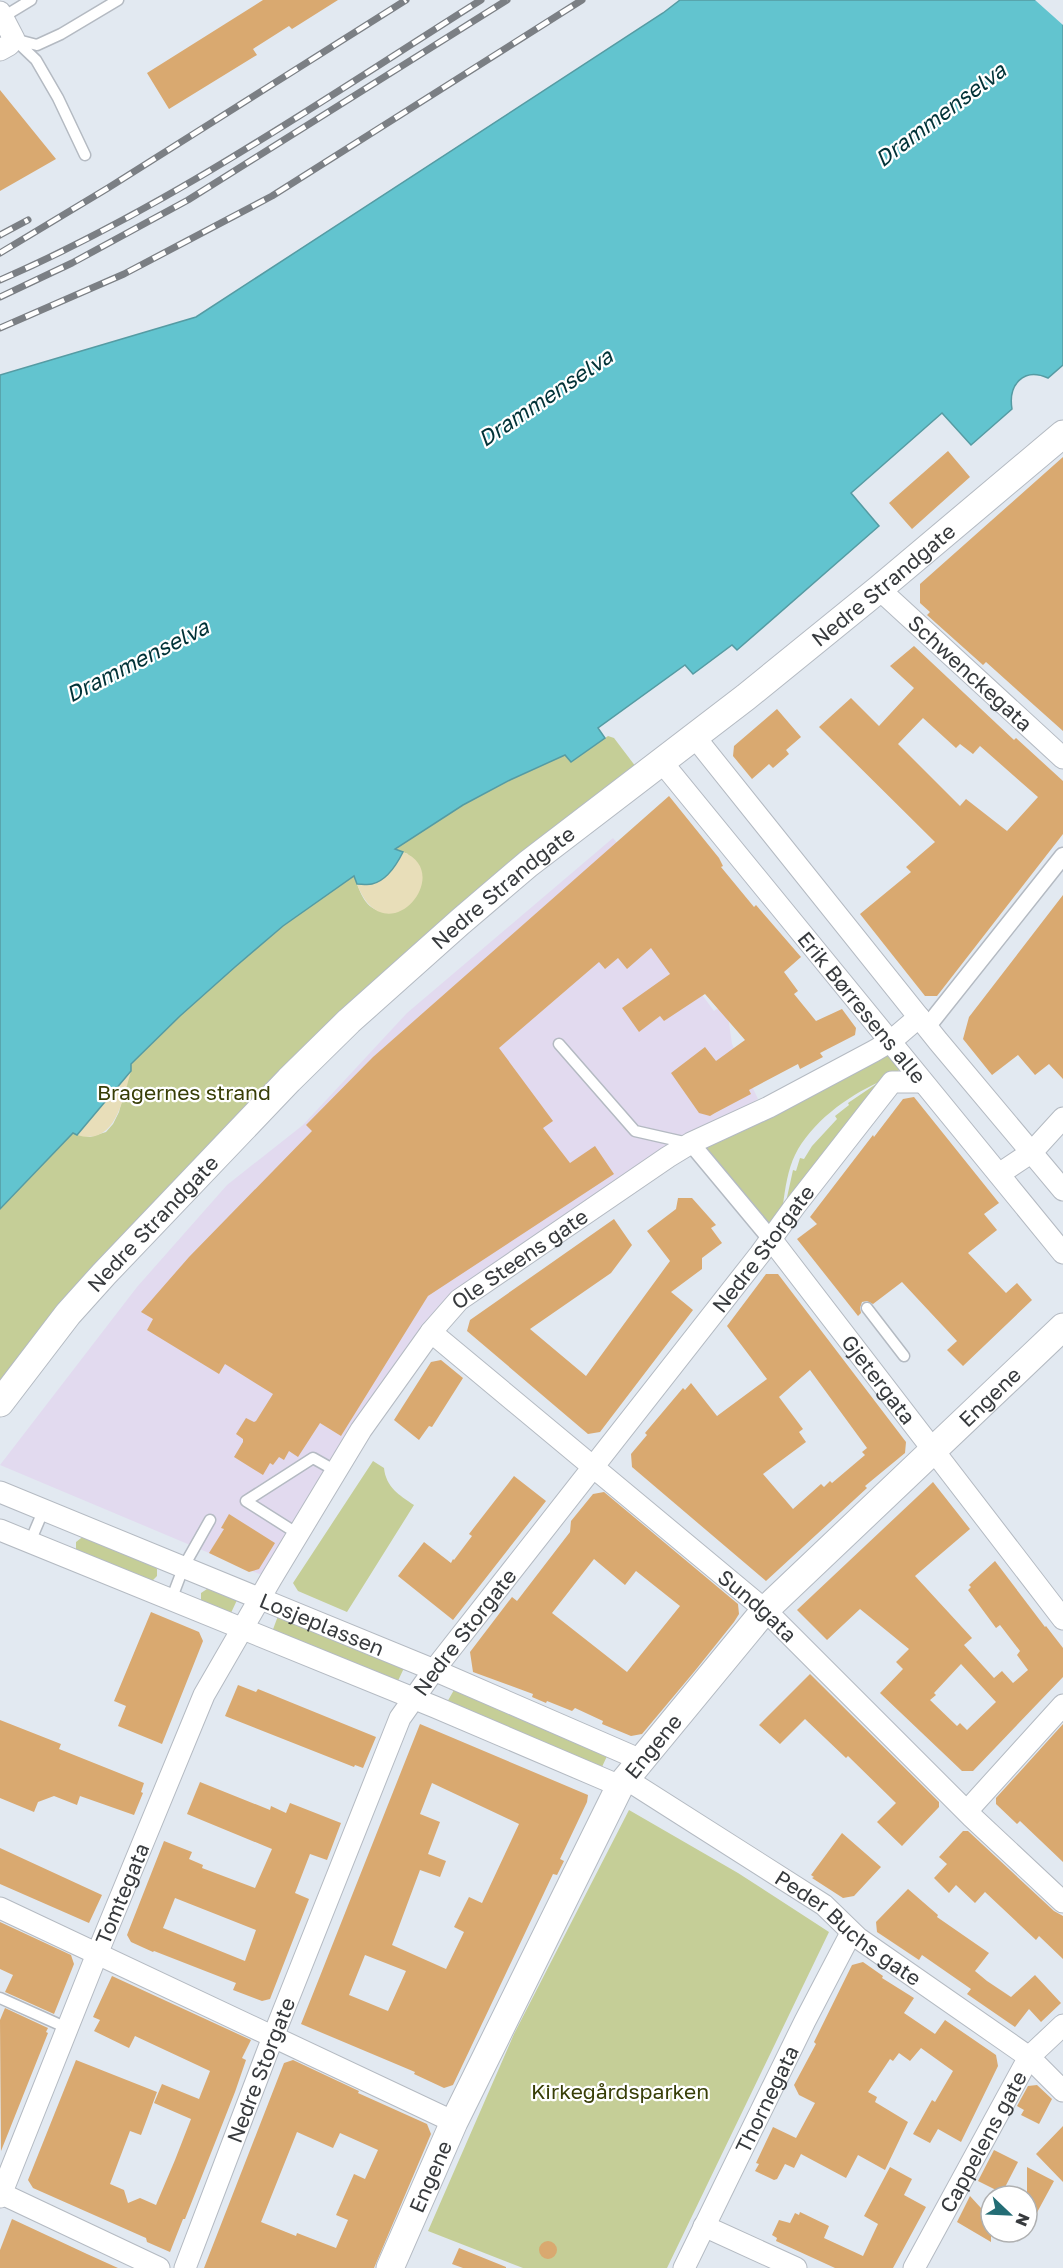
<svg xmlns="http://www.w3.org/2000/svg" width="1063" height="2268" viewBox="0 0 1063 2268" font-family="'Golos Text',sans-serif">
<rect width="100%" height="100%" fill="#e2e9f1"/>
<path fill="#e2daef" d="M613,838L670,907L680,965L714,1011L726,1002L732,1044L758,1099L691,1143L431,1332L271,1579L0,1465L137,1287L227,1185L303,1125L407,1013Z"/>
<path fill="#c5ce97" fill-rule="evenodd" d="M608,736L614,738L636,767L568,819L0,1386V1209L73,1133L90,1137L106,1132L113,1124L119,1112L131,1064L180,1016L235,967L283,926L354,876C363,900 367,913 395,913L408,854L394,849L463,805L510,780L565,755L571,762Z
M891,1041L910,1063L898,1071L892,1082L771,1239L691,1143ZM879,1082L848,1103L849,1105L835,1116L837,1119L812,1146L804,1159L800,1158L796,1171L793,1170L786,1202L783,1205C785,1189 788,1169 795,1155C811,1123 846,1097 879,1082Z
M373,1461L384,1468C386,1487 399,1495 414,1505L347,1612L298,1591L293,1583Z
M85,1535L153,1563L157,1569V1576L152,1581L76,1553V1542Z
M210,1587L238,1598L230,1615L201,1601V1593Z
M278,1616L404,1668L397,1683L272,1632Z
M454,1690L608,1754L601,1769L446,1704Z
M629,1810L738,1873L829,1932L667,2268H523L428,2231L514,2034Z"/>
<path fill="#e8deb9" d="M403,852C457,873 385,958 357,884H372L396,865Z
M131,1071C123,1098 116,1147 77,1135Z"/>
<path fill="#62c4cf" stroke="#559ba3" stroke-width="1.5" d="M680,0H1063V365L1048,378C1023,367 1008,385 1012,409L971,445L942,413L851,493L879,526L737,650L732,645L693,674L685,665L598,728L605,738L571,762L565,755L510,780L463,805L395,849L403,852C397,864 386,881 372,884C368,885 361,884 357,884L354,876L283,926L235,967L180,1016L131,1064V1071L77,1135L73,1133L0,1209V375L196,317L663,13Z"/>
<path fill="#e2e9f1" d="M1035,0H1063V25Z"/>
<path fill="#d9a970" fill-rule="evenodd" d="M263,0H338L292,29L289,26L253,49L257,55L169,109L147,73Z
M0,90L56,159L0,191Z
M948,451L970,477L912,529L889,503Z
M1063,457V731L986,662L983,665L927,615L930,612L920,603V584Z
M914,646L1014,740L1016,738L1063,781V834L937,996H925L860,914L911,872L906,867L935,842L819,727L851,698L879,726L914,688L890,666ZM923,718L956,748L960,744L973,754L980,746L1038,797L1007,831L966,799L960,806L898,744Z
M777,709L801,737L786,750L789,754L773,768L769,764L752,779L733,756L734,746Z
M669,796L719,858L723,866L721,867L754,907L756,905L801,957L784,972L798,991L794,994L816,1021L842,1009L856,1028L855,1035L820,1053L823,1057L800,1069L798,1064L749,1090L751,1094L715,1113L710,1116L699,1113L671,1073L705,1047L716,1061L745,1040L705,994L664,1021L660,1016L639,1032L622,1008L670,974L651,948L627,969L618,958L605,969L599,962L499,1048L553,1121L543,1128L570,1163L595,1146L614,1174L428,1296L341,1436L320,1423L298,1457L289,1451L284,1460L279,1457L273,1465L270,1463L263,1475L234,1457L243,1442V1439L236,1434L246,1418L254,1422L256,1421L273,1394L225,1364L219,1374L147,1330L153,1319L141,1312L189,1257L312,1131L306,1125L373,1057Z
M1063,895V1079L1049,1064L1035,1075L1018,1055L992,1075L963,1039L969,1017Z
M914,1097L999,1203L984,1214L997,1230L968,1253L1006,1293L1017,1283L1032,1300L963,1366L947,1350L957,1341L902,1282L873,1304L867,1301L862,1302L860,1308L861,1313L858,1316L797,1239L817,1224L810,1217L873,1135L874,1137L903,1099Z
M678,1198H692L716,1225L711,1228L722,1243L702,1258V1269L671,1292L693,1310L600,1432L588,1434L467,1331L470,1320L614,1219L632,1245L611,1273L530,1329L586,1376L670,1261L647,1231L676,1209Z
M766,1274H778L906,1442L905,1453L865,1486L867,1488L766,1581L632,1467L631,1454L647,1435L645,1433L683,1388L685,1390L691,1383L717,1416L767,1379L727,1326ZM810,1370L867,1448L862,1452L865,1455L832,1483L830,1481L824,1487L821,1484L793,1509L763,1474L806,1442L799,1432L803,1429L779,1397Z
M441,1360L463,1378L432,1427L429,1426L419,1440L394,1420L431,1362Z
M514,1476L546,1501L453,1620L398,1576L424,1542L451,1563L453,1559L454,1560L472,1536L469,1534Z
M933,1482L970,1529L915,1576L972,1638L964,1645L994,1678L1002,1671L1013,1683L1028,1670L1017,1655L1020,1651L1000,1625L996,1628L968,1590L971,1587L969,1585L995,1561L1045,1627L1046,1626L1063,1648V1677L973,1771H962L880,1693L903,1669L896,1662L909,1649L860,1609L827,1640L797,1610ZM961,1664L996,1702L967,1730L960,1723L957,1726L930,1700L936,1695L934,1693Z
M604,1492L738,1604L739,1614L734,1622L694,1672L642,1734L631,1736L602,1724L603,1721L575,1708L572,1711L547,1701L546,1703L532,1697L533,1694L473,1672L470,1652L512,1597L517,1601L570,1532L571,1521L593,1494ZM594,1559L625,1585L636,1571L680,1606L627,1672L552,1613Z
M229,1514L275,1543L259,1569L249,1572L209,1553L224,1529L221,1528Z
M151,1612L199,1632L203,1641L162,1744L118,1726L126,1706L114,1701Z
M810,1674L939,1802V1807L902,1846L877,1822L896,1803L848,1756L846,1758L805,1719L780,1744L759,1725Z
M238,1685L256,1692L258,1689L376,1737L363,1768L355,1765L354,1767L225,1716Z
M0,1720L61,1744L59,1749L144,1783L141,1792L143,1793L134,1815L80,1796L77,1805L54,1796L38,1802L34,1812L0,1798Z
M420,1724L588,1795L587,1802L560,1859L564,1861L557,1875L553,1874L453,2085L444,2088L414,2074L415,2072L301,2024ZM432,1783L519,1824L482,1903L469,1897L454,1927L464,1932L446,1969L392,1945L420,1870L440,1877L446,1861L428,1854L440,1822L420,1814ZM365,1955L406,1971L388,2011L349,1995Z
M1063,1724V1862L1020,1821L1017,1824L996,1804V1798Z
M200,1782L270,1810L271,1806L286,1813L290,1803L341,1823L327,1860L310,1854L295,1893L309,1899L270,1999L262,2001L233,1990L236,1983L154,1951L153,1952L131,1942L127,1935L164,1841L192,1852L189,1859L203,1865L202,1868L255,1888L272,1849L187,1814ZM175,1898L256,1930L245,1961L163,1928Z
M963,1831H968L1054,1911L1063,1916V1959L1039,1936L1036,1940L985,1892L975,1903L956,1885L949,1893L934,1878L947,1864L939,1857Z
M842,1833L881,1867L854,1896L843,1898L812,1878L814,1877L811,1875Z
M0,1848L102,1895L89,1923L0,1884Z
M908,1889L938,1915L937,1917L989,1953L975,1971L987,1981L1011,1997L1035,1975L1061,2003L1041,2022L1029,2009L1015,2027L967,1994L971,1989L922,1955L919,1960L877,1932L876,1922Z
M0,1922L71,1955L74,1964L54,2014L5,1992L13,1975L0,1969Z
M863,1962L883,1976L882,1978L914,1998L904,2013L935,2034L945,2020L996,2055L998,2066L961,2142L938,2129L930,2143L913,2134L932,2100L935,2102L953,2071L921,2048L910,2061L899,2053L893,2061L890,2059L868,2092L877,2097L875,2102L908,2122L885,2170L858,2155L846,2178L801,2154L794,2168L785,2164L777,2179L774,2180L755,2171L759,2164L756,2163L773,2127L796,2138L815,2103L799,2095L794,2085L816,2044L814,2042L852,1965Z
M112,1976L251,2040L242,2058L246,2060L235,2092L185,2219H183L170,2252L147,2242L146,2238L33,2188L28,2180L76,2060L157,2092L141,2135L130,2131L110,2184L124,2190L128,2203L140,2198L156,2205L175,2160L191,2119L154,2103L162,2084L199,2099L210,2071L135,2036L129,2048L94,2031L100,2020L93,2017Z
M5,2008L48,2028L46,2032L48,2033L1,2151L0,2020Z
M293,2060L359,2091L358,2093L427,2124L431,2134L428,2141L374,2268H204L284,2063ZM297,2132L333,2148L340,2133L378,2150L365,2179L354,2174L336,2215L348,2220L336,2248L297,2233L296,2236L261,2222Z
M1037,2085L1052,2099L1039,2124L1021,2115L1024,2110L1017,2106L1028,2086Z
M1063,2126V2182L1036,2154Z
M994,2150L1018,2162L1002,2193L978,2181Z
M890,2167L912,2179L904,2195L926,2207L893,2268H835L776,2241L777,2238L772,2235L779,2220L790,2223L795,2213L799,2215L800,2212L829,2226L824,2238L863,2256L878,2224L864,2216Z
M1027,2167L1054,2181L1027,2231Z
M970,2196L991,2219V2242L957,2222Z
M12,2219L87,2254L118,2268H0V2250Z
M539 2250a9 9 0 1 1 18 0a9 9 0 1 1-18 0Z
M459,2248L506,2267V2268H463L452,2264Z"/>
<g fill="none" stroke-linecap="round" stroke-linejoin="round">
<defs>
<path id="service" d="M3,17L31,0
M14,39L36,60L58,98L85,155
M14,39L37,45L61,34L118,0
M559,1044L635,1131L688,1143
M867,1308L904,1356
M298,1534L246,1501L313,1458L336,1471
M30,1542L44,1509
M171,1600L184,1566L210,1520
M0,1998L67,2028"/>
<path id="pedestrian" d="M927,1027L1063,856
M691,1143L771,1239"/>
<g id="minor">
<path d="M0,12L14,39L9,45L0,50"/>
<path id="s1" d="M879,589L1063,758"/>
<path d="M694,736L938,1041L1063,1190"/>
<path id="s2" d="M661,761L1063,1253"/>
<path d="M999,1174L1032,1152L1063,1118"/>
<path id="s3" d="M771,1239L1063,1619"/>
<path id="s4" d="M431,1332L765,1610L972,1817L1063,1902"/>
<path id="s5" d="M0,1492L434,1670L641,1760"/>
<path d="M0,1530L435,1707L620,1786"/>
<path id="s6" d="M626,1779L824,1905L858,1938L1029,2057L1063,2091"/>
<path d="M967,1811L1063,1705"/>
<path d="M0,1908L454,2122"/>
<path d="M0,2193L159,2268"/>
<path id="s7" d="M0,2197L97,1954L204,1695L271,1579L361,1430L431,1332L459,1300L668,1157L691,1143L769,1107L874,1051L891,1041L919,1017"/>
<path d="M704,2226L796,2268"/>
<path id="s8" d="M185,2268L273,2037L400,1718L434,1670L760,1254L795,1206L892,1082H922"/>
<path id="s9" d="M684,2268L805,2021L851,1933"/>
<path id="s10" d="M914,2268L1029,2057L1063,2025"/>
</g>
<g id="tertiary">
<path id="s11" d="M0,1403L68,1314L104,1274L289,1080L349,1021L460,922L528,864L746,697L879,589L1063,434"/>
<path id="s12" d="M390,2268L454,2122L620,1786L765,1610L1063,1327"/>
</g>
</defs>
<use href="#service" stroke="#b4bac2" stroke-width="13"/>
<use href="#pedestrian" stroke="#b4bac2" stroke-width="19"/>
<use href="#minor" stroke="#b4bac2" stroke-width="23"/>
<use href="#tertiary" stroke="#b4bac2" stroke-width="29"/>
<use href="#service" stroke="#fff" stroke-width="10"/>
<use href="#pedestrian" stroke="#fff" stroke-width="16"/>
<use href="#minor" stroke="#fff" stroke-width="21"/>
<use href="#tertiary" stroke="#fff" stroke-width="27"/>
<defs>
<path id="rail" d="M0,235L28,220
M0,253L108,188L406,0
M0,280C170,206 324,99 481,0
M0,297L72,263L188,200L507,0
M0,328L124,274L272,196L582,0"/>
</defs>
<use href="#rail" stroke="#7b7f84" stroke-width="7"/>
<use href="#rail" stroke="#fff" stroke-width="4.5" stroke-dasharray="14" stroke-linecap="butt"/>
</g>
<g text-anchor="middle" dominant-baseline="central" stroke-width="4.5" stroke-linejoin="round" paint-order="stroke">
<g font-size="21" fill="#373a3d" stroke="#fff">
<text stroke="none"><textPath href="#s11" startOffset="1208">Nedre Strandgate</textPath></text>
<text stroke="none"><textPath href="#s1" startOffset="124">Schwenckegata</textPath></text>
<text stroke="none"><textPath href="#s11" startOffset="722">Nedre Strandgate</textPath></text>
<text stroke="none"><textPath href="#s2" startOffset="318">Erik Børresens alle</textPath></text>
<text stroke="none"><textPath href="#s11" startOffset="236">Nedre Strandgate</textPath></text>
<text stroke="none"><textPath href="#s8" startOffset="1184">Nedre Storgate</textPath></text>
<text stroke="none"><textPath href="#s7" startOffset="1086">Ole Steens gate</textPath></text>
<text stroke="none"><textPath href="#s3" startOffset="177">Gjetergata</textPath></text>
<text stroke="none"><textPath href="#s12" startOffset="1072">Engene</textPath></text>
<text stroke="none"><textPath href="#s4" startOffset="426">Sundgata</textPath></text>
<text stroke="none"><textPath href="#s5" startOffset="348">Losjeplassen</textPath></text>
<text stroke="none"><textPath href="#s8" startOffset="698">Nedre Storgate</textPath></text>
<text stroke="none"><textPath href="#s12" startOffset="586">Engene</textPath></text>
<text stroke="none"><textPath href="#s7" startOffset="327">Tomtegata</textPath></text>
<text stroke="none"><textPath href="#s6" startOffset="268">Peder Buchs gate</textPath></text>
<text stroke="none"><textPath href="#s8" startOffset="212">Nedre Storgate</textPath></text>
<text stroke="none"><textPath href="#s9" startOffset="188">Thornegata</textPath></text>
<text stroke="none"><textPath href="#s10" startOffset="144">Cappelens gate</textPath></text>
<text stroke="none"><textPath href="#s12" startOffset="100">Engene</textPath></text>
</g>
<g font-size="21" fill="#383e07" stroke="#fff">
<text x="184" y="1092">Bragernes strand</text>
<text x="620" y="2091">Kirkegårdsparken</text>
</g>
<g font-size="22" font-style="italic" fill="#013237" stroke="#fff">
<text transform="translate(940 114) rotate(-37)">Drammenselva</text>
<text transform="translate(545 397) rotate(-34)">Drammenselva</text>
<text transform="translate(137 660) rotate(-27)">Drammenselva</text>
</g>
</g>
<g transform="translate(1009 2214) rotate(113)"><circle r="28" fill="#ffffff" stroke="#afb0b1" stroke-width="1.5"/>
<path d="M0-4.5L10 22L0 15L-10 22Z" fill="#236d75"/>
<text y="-9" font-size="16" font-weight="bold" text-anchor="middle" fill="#373a3d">N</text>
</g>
</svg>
